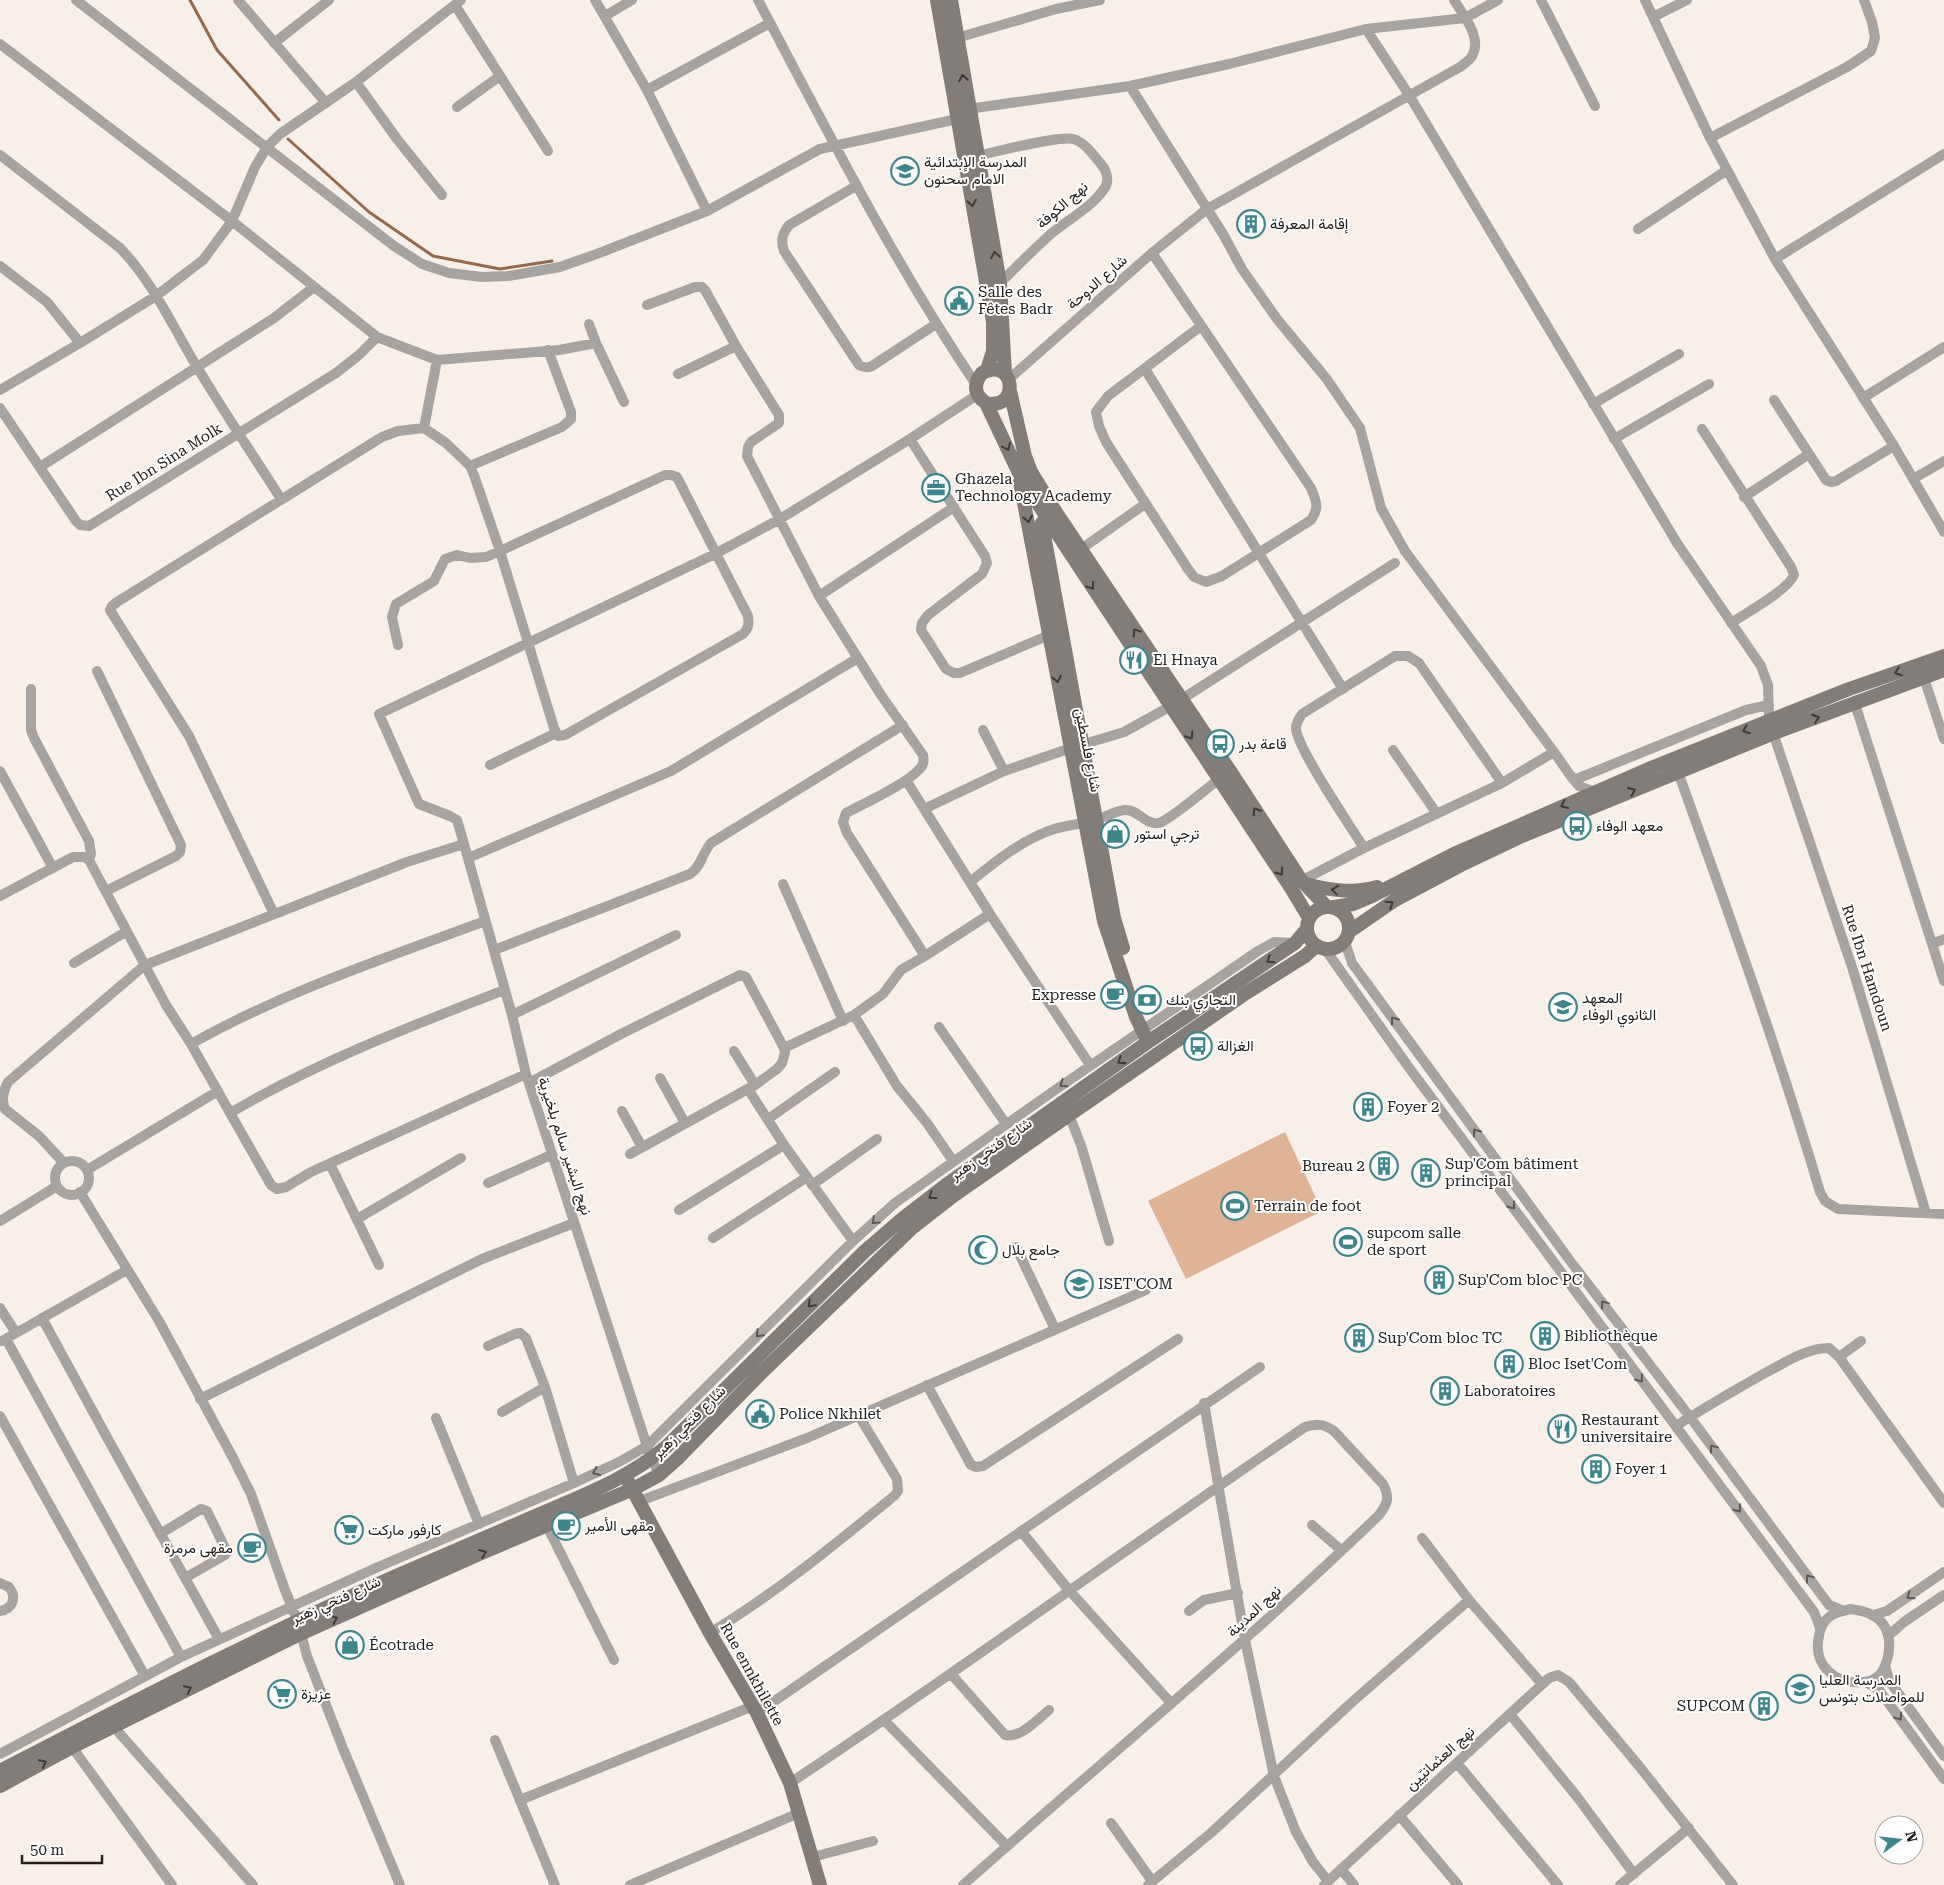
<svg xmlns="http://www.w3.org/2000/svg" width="1944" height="1885" viewBox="0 0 1944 1885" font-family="'Roboto Serif',Vazirmatn,serif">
<rect width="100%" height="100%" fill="#f8efe8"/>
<path fill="#deb396" d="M1285,1132L1322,1211L1186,1279L1148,1201Z"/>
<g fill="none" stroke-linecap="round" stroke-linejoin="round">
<path stroke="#95694a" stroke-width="3" d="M190,0L217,50L279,120
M288,139L369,212L433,256L500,269L552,261"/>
<path stroke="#a7a3a0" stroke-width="10" d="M76,0L394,246L422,264L449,273L482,277L508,276L560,267L602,252L707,211L820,149L957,119
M238,0L326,103
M595,0L647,90L707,211
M758,0C827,130 893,261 975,383
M1541,0L1595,106
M1645,0L1710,138L1775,259L1894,446L1944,532
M455,5L548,151
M605,16L632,0
M1653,17L1687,0
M1366,29L1409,95L1677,543L1761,666L1768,685L1769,721L1853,970L1926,1213
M957,38L1056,9L1100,0
M274,43L329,0
M0,44L232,221L377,337L437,360L559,350L596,343
M356,82L397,139L442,195
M1130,86L1223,234L1242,269L1277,319L1326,378L1360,428L1381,508L1405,551L1554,752L1570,775L1579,786L1595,792
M647,90L770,23
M457,107L500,76
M968,109L1130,86L1229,64L1366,29L1465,18L1498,0
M1710,138L1847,67L1871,51L1875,38L1872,22L1864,0
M0,155L120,248C153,282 173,327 197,367C224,412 253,455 281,499
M973,157C991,153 1059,135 1073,139C1085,142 1094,156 1101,164C1107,171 1110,181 1104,189C1092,207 1069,219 1052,233C1034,249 1017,266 1000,283
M856,186L789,225C783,233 780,240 784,251L859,365C864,368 867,368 872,366L936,324
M1638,229L1727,170
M1152,253L1311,488C1316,501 1320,507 1311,520L1222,576L1206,582L1194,577L1188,569L1106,442L1099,426L1096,412L1108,396L1201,326
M1775,259L1944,154
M0,266L47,302L80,343
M647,305L695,287H702L705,290L736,346L779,415V423L751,442L748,447L747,456L819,596L881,695L923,755C924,759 924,762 922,766C911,782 865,803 846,813L843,822L847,833L925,956L990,914
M589,324L596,343L624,402
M1145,369L1343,689
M678,374L736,346
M1009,379L1152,253L1207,209L1460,67C1464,64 1470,60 1472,56C1483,38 1463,15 1454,0
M0,390L80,343L156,296L203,260L232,221L255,167L267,147L280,134L356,82L461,0
M1863,398L1944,347
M1774,400L1809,454
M1593,404L1679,354
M0,408L76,521L80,525L89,526L336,373L359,355L377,337
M424,428L437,360
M1702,429L1791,567L1794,575C1788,590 1746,613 1731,623
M910,439L985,556L987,563L982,574L928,615L922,623L921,630L946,669L954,673H960L1054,633
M1614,439L1709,384
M470,466L562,427L571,419V412L548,350
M40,467L274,318L314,287
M1913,479L1944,461
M1744,497L1809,454L1826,480L1831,482L1836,481L1894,446
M1077,552L1145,504
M819,596L954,507
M97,671L181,845L180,852L176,856L106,891
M1924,678L1944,739
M31,689V730L34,738L89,841L91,854L89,860
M1855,704L1944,981
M983,730L1004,771
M1393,750L1437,814
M490,765L556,733
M0,771L53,868
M1678,772C1728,911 1778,1050 1820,1192L1825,1201L1838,1209L1944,1214
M906,780L990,914L1090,1065
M1574,780L1746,710L1769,705
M924,809L1004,771L1071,748L1124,732L1171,706L1395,563
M464,844L457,820L450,816L419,804L379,714L715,554L780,519L910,439L977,395
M1364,848C1351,827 1296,747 1296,728C1296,722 1299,719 1302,714L1395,656H1408L1419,663L1502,783
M468,858L671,771L858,658
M970,882C995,862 1023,839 1054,829C1068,825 1082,824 1096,820C1105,817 1115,811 1125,810C1138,809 1146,826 1159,823C1170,820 1207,788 1218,780
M1297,883L1364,848L1502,783L1554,752
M783,884L843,1021
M0,896L73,857H84L89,860L166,1005L191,1044L271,1185L277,1189L286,1187L311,1172L526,1074
M274,914L189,736L110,610L112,606L117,602L382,437L398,431L424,428L446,443L470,466L474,475L500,551L554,728L558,736L565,735L743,634C749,628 749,624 748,616L677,477L671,475H665L500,551L486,557L470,558L457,555L445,559L434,581L396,604L392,617L398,645
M1345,942L1352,963L1571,1262L1690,1417L1829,1605L1844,1611
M1932,944L1944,939
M1325,949L1410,1069L1814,1612L1820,1628
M494,950L690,874C702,866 702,853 711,843L903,725
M74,963L127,931
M512,1015L676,935
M854,1015L897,1086L927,1123L953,1161
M939,1027L1006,1124
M191,1044C283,992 386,958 485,921
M784,1048L854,1015L883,994L901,970L925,956
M734,1051L755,1085
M660,1078L685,1123
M529,1083L621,1034L740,975L746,977L784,1048L785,1053L782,1063L777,1069L755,1085L630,1154
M748,1089L784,1145L853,1241
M622,1111L642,1147
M230,1113C317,1062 411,1026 504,990
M1069,1115L1081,1145L1109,1241
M768,1119L835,1072
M55 1178a17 17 0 1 1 34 0a17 17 0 1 1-34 0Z
M64,1163L39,1136L5,1109C1,1099 3,1091 8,1082L145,965L407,862L464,844L512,1015L526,1074L647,1446L659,1475
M330,1164L379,1265
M87,1170L218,1091
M488,1183L551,1155
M812,1185L877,1139
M80,1192L159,1321L232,1456L251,1494L285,1590L298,1622L307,1656L342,1746L400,1885
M679,1210L784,1145
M357,1219L461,1158
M0,1221L57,1186
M713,1238L807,1177
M1016,1247L1055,1329
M0,1308L16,1333
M42,1318L109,1441L219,1639
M6,1339L181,1657
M2,1341L127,1270
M488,1346L515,1334L520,1333L526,1338L545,1387L574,1483
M1839,1357L1861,1341
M927,1385L971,1465L976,1467L983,1466L1178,1339
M200,1399L482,1259L574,1223
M1204,1403L1245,1640L1274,1776L1296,1832L1313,1862L1328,1881
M502,1412L545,1387
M0,1416L145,1676
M436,1418L479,1524
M1676,1426C1705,1407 1735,1390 1765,1373C1785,1363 1806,1348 1829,1348L1839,1357L1944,1503
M640,1501L807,1438L1146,1290
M1312,1525L1341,1550
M547,1526L614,1660
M1021,1531L1068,1589L1171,1703
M160,1534L201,1509L207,1511L227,1552L225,1555L185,1578
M1422,1538L1469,1600L1542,1684
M0,1583L9,1587C17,1597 13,1609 0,1611
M1850,1609C1858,1610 1866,1611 1872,1615C1894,1626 1892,1654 1882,1672C1878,1678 1870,1682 1863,1682C1836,1685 1812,1665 1819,1636C1820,1629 1823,1622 1829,1617C1834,1612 1844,1611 1850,1609Z
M1189,1611L1204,1600L1238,1593
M1873,1615L1887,1611L1944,1572
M710,1633C776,1593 834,1545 894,1496L898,1491L897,1479L859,1416
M1888,1636L1904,1622L1944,1595
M1885,1666L1890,1682L1944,1756
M951,1674L1005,1735C1020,1739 1038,1719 1049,1710
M1866,1682L1879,1690L1944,1779
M757,1713L1260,1367
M1510,1714L1578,1798L1634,1874
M884,1720L1007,1846
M114,1727L253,1885
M495,1740L555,1885
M72,1747L172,1885
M0,1754L181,1657L378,1567L574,1483L619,1462L647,1446L853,1241L895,1203L1055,1090L1258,951L1274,942L1295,943
M1457,1763L1558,1885
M790,1783C964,1668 1132,1544 1305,1427C1316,1423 1324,1424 1334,1431L1383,1484C1390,1497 1388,1503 1379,1515C1246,1644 1102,1761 963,1885
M520,1800L753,1706
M1399,1815L1458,1885
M1111,1823L1152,1881
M813,1857L873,1841
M1341,1869L1354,1885
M630,1885L799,1813
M1148,1885L1212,1832L1351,1703L1469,1600
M1324,1885L1549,1678L1558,1675L1569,1682L1639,1766L1733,1885
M1620,1885L1689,1828"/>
<path stroke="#837d7a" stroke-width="14" d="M937,0L993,322V351L987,370
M951,0L1000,283L1005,374
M1010,391L1025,456L1031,472L1055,511L1232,774L1301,880L1326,906
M986,403C1022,411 1014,355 982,373C973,384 974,395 986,403L1018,471L1047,518L1291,888L1309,918
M1020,482L1104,921L1136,1017L1148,1042
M1050,516L1042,523L1044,535L1114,918L1123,948
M1305,884C1330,890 1353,894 1377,887
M1307 928a21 21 0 1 1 42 0a21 21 0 1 1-42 0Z
M1334,907L1353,904L1372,896L1454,854L1651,768L1849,689L1944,656
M1350,931L1395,900L1461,865L1522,836L1774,733L1944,670
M629,1483L710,1633L757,1713L790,1783L820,1885
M0,1771C130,1704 260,1636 394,1577C442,1556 491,1535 540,1514C586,1494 627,1479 666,1447L865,1251L902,1219L946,1185L1148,1042L1295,943L1307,929
M0,1786L72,1747L302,1633L479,1554L633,1489L659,1475L677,1459L759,1375L912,1228L953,1196L1069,1115L1246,993L1305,956L1316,946"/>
</g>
<defs><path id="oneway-chevron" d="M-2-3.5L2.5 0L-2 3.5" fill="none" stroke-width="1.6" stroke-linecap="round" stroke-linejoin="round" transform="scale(1.25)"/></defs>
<g stroke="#3e3a38">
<use href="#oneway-chevron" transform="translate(963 78) rotate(-99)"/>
<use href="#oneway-chevron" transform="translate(972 203) rotate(80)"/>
<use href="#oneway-chevron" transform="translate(995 255) rotate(-99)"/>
<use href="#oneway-chevron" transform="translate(1007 447) rotate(65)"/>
<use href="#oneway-chevron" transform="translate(1028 519) rotate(79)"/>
<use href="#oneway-chevron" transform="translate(1091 586) rotate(56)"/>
<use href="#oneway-chevron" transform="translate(1136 632) rotate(-124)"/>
<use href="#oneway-chevron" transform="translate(1898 672) rotate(161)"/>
<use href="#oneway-chevron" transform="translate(1057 679) rotate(79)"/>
<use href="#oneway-chevron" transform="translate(1816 718) rotate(-20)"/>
<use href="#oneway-chevron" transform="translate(1746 730) rotate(159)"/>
<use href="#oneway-chevron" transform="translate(1190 736) rotate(57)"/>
<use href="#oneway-chevron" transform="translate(1632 791) rotate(-23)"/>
<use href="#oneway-chevron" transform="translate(1564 805) rotate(156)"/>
<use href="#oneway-chevron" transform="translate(1256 811) rotate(-123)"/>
<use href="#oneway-chevron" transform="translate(1280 872) rotate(55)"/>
<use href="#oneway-chevron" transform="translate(1335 890) rotate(-173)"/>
<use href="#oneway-chevron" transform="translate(1390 904) rotate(-34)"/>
<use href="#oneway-chevron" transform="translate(1270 960) rotate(146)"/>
<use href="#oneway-chevron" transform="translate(1121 1061) rotate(145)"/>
<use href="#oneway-chevron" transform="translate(932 1196) rotate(143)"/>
<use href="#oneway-chevron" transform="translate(811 1304) rotate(135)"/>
<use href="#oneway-chevron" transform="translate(483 1553) rotate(-23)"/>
<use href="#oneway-chevron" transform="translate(334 1619) rotate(-24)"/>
<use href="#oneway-chevron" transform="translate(188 1689) rotate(-26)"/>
<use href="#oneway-chevron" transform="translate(43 1763) rotate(-28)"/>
</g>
<g stroke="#5d5957">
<use href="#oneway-chevron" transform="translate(1394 1020) rotate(-126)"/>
<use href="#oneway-chevron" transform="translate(1063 1084) rotate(145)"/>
<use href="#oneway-chevron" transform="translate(1476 1132) rotate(-126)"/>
<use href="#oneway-chevron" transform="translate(1512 1206) rotate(54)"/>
<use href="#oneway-chevron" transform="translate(875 1221) rotate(138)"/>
<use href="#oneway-chevron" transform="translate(1604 1304) rotate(-127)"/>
<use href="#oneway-chevron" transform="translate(759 1334) rotate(135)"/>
<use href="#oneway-chevron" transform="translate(1640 1379) rotate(53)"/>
<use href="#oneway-chevron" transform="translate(1713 1448) rotate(-127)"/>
<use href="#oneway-chevron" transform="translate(596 1472) rotate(155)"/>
<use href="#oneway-chevron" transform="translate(1738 1509) rotate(53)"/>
<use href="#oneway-chevron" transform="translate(1809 1578) rotate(-127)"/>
<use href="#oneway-chevron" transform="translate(1910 1596) rotate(145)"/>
<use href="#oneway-chevron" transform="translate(1899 1717) rotate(54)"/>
</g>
<defs>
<symbol id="school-ring" viewBox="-11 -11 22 22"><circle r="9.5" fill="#fff" stroke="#3e858d" stroke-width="1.5"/><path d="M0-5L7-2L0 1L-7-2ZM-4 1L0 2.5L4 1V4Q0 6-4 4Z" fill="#3e858d"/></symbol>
<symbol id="building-ring" viewBox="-11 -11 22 22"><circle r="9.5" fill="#fff" stroke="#3e858d" stroke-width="1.5"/><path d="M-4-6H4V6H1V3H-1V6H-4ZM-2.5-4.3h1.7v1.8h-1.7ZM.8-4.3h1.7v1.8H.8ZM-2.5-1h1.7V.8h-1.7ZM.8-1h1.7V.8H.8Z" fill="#3e858d"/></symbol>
<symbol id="civic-ring" viewBox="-11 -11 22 22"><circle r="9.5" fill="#fff" stroke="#3e858d" stroke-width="1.5"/><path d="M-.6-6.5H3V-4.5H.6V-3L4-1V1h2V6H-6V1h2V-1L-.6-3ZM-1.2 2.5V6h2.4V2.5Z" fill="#3e858d"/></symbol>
<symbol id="office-ring" viewBox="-11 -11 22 22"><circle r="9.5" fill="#fff" stroke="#3e858d" stroke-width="1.5"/><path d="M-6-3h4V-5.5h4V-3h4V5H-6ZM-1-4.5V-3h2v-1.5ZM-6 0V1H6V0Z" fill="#3e858d"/></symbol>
<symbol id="restaurant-ring" viewBox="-11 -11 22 22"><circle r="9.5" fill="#fff" stroke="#3e858d" stroke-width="1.5"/><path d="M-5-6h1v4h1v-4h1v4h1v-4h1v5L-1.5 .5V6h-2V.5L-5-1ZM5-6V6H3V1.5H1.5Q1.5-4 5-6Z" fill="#3e858d"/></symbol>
<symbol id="bus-ring" viewBox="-11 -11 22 22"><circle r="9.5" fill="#fff" stroke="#3e858d" stroke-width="1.5"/><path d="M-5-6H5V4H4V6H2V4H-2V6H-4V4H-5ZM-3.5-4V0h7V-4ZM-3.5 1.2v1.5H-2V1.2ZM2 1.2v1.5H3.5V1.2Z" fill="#3e858d"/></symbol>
<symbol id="shop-ring" viewBox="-11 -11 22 22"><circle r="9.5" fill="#fff" stroke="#3e858d" stroke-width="1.5"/><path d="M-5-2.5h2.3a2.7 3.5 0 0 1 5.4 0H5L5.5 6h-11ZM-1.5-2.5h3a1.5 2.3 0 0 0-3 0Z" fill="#3e858d"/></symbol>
<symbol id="cafe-ring" viewBox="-11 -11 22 22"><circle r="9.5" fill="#fff" stroke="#3e858d" stroke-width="1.5"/><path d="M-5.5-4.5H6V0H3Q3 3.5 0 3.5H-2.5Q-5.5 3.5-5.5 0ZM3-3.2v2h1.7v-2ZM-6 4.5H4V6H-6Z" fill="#3e858d"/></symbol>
<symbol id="bank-ring" viewBox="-11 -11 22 22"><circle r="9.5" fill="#fff" stroke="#3e858d" stroke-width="1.5"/><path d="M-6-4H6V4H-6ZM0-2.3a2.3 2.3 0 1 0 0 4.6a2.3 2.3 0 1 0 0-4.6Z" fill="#3e858d"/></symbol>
<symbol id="stadium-ring" viewBox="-11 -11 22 22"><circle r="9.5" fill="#fff" stroke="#3e858d" stroke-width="1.5"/><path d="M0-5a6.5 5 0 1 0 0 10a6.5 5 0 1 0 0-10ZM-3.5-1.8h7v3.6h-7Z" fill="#3e858d"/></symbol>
<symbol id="mosque-ring" viewBox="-11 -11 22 22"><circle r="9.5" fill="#fff" stroke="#3e858d" stroke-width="1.5"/><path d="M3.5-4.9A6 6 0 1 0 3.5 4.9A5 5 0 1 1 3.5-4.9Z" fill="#3e858d"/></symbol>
<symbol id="supermarket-ring" viewBox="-11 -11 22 22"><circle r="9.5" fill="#fff" stroke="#3e858d" stroke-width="1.5"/><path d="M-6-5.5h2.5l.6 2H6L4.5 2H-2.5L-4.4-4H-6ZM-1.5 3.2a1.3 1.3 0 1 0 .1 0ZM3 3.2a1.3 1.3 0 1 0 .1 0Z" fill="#3e858d"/></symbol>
</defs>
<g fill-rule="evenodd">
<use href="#school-ring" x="889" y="155" width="32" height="32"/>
<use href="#building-ring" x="1235" y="208" width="32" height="32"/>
<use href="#civic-ring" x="943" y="285" width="32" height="32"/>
<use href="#office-ring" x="920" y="472" width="32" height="32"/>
<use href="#restaurant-ring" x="1118" y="644" width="32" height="32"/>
<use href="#bus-ring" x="1204" y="728" width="32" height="32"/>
<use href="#bus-ring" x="1561" y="810" width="32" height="32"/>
<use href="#shop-ring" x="1099" y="818" width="32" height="32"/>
<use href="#cafe-ring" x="1099" y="979" width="32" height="32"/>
<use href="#bank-ring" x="1131" y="984" width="32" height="32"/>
<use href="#school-ring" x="1547" y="991" width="32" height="32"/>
<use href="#bus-ring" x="1182" y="1030" width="32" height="32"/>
<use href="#building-ring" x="1352" y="1091" width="32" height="32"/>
<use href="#building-ring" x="1368" y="1150" width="32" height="32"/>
<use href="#building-ring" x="1410" y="1157" width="32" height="32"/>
<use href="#stadium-ring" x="1219" y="1190" width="32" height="32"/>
<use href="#stadium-ring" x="1332" y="1226" width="32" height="32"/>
<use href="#mosque-ring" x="967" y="1234" width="32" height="32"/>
<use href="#building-ring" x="1423" y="1264" width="32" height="32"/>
<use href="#school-ring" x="1063" y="1268" width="32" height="32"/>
<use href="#building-ring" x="1529" y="1320" width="32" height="32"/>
<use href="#building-ring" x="1343" y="1322" width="32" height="32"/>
<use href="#building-ring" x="1493" y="1348" width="32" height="32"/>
<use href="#building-ring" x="1429" y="1375" width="32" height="32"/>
<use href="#civic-ring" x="744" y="1398" width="32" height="32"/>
<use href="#restaurant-ring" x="1546" y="1413" width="32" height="32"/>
<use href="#building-ring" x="1580" y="1453" width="32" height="32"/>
<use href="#cafe-ring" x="550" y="1510" width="32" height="32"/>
<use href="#supermarket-ring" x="333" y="1514" width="32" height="32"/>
<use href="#cafe-ring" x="236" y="1532" width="32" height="32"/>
<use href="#shop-ring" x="334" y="1629" width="32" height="32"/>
<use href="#school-ring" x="1784" y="1673" width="32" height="32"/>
<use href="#supermarket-ring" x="266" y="1678" width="32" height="32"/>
<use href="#building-ring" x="1748" y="1690" width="32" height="32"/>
</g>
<g text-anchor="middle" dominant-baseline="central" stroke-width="4" stroke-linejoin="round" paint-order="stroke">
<g font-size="15" fill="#201d1b" stroke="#fff" text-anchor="start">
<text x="924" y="162">المدرسة الإبتدائية<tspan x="924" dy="17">الامام سحنون</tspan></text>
<text x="1270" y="224">إقامة المعرفة</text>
<text x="978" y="292">Salle des<tspan x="978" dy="17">Fêtes Badr</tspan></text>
<text x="955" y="479">Ghazela<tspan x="955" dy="17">Technology Academy</tspan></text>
<text x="1153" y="660">El Hnaya</text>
<text x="1239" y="744">قاعة بدر</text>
<text x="1596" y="826">معهد الوفاء</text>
<text x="1134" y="834">ترجي استور</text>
<text x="1096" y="995" text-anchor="end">Expresse</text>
<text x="1582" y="998">المعهد<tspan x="1582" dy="17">الثانوي الوفاء</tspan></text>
<text x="1166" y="1000">التجاري بنك</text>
<text x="1217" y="1046">الغزالة</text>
<text x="1387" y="1107">Foyer 2</text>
<text x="1445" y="1164">Sup'Com bâtiment<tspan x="1445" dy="17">principal</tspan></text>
<text x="1365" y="1166" text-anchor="end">Bureau 2</text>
<text x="1254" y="1206">Terrain de foot</text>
<text x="1367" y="1233">supcom salle<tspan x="1367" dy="17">de sport</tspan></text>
<text x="1002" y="1250">جامع بلال</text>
<text x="1458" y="1280">Sup'Com bloc PC</text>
<text x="1098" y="1284">ISET'COM</text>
<text x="1564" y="1336">Bibliothèque</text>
<text x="1378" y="1338">Sup'Com bloc TC</text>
<text x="1528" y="1364">Bloc Iset'Com</text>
<text x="1464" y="1391">Laboratoires</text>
<text x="779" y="1414">Police Nkhilet</text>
<text x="1581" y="1420">Restaurant<tspan x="1581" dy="17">universitaire</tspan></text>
<text x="1615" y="1469">Foyer 1</text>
<text x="585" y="1526">مقهى الأمير</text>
<text x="368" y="1530">كارفور ماركت</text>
<text x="233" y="1548" text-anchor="end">مقهى مرمرة</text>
<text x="369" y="1645">Écotrade</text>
<text x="1819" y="1680">المدرسة العليا<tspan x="1819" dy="17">للمواصلات بتونس</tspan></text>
<text x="301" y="1694">عزيزة</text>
<text x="1745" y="1706" text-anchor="end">SUPCOM</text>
</g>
<g font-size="15" fill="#201d1b" stroke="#fff">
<text transform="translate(1062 205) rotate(-41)">نهج الكوفة</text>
<text transform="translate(1097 282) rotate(-41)">شارع الدوحة</text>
<text transform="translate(164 462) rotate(-32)">Rue Ibn Sina Molk</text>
<text transform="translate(1088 750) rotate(79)">شارع فلسطين</text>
<text transform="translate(1867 968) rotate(72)">Rue Ibn Hamdoun</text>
<text transform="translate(565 1146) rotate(72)">نهج البشير سالم بلخيرية</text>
<text transform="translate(991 1149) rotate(-35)">شارع فتحي زهير</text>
<text transform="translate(689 1422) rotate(-45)">شارع فتحي زهير</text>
<text transform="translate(336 1600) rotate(-24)">شارع فتحي زهير</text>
<text transform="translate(1254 1611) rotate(-43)">نهج المدينة</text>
<text transform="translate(752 1674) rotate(61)">Rue ennkhilette</text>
<text transform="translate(1440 1758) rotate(-42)">نهج العثمانيّين</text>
</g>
</g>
<g transform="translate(1899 1840) rotate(75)"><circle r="24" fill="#ffffff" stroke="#a6a5a4"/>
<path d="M0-4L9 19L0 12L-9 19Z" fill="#3e858d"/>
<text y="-8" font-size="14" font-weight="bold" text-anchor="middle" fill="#201d1b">N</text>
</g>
<path d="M22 1855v8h80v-8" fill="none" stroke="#201d1b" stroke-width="2.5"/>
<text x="30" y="1855" font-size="15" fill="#201d1b" stroke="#ffffff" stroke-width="4" paint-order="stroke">50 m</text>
</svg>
